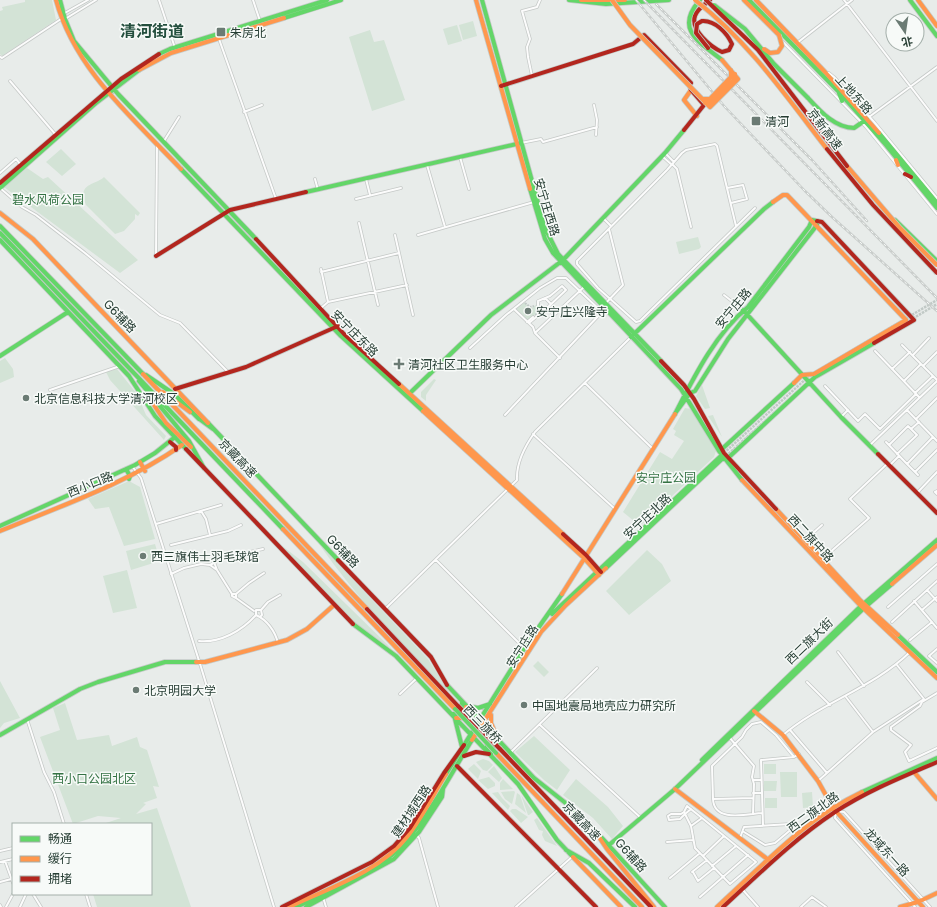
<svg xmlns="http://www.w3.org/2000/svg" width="937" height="907" viewBox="0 0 937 907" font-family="Inter,'Noto Sans SC',sans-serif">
<rect width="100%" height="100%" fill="#e8ecea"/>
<path fill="#d3e3d6" d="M25,0H52L56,20L2,56L0,54V11L3,10L2,7L25,2Z
M473,21L477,36L463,40L459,25Z
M457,25L462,41L448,45L443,29Z
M370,30L374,42L384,40L405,100L372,111L349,37Z
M61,149L76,164L62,176L46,162Z
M27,168L43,179L48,177L138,260L120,273L4,187Z
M104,177L140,213L138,216L135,214V219L124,231L115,234L86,205C76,183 96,185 104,177Z
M698,237L701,247L699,249L679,254L676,242Z
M524,302L530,309L536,305L540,310L527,321L516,309Z
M5,358L13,369L14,377L0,383V361Z
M117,369L137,394L146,415L166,436L164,440L110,380L106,372Z
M434,379L436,380L426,395V401L421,397V392Z
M702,385L710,408L705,409L696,396Z
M685,408L691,409L716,451L714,457L640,526L623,512L660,452L672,459L684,441L674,435L676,431L673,429Z
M713,415L722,437L708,416Z
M129,481L140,487L155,539L124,546L109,507L95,509L88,499Z
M155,544L160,561L131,570L126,551Z
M319,544L428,659L450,694C404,646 357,599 319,544Z
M281,545L303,562L392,649L351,621L280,546Z
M647,550L662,564L671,581L629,615L606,591Z
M127,570L137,608L113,613L103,576Z
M538,661L549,672L544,677L533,666Z
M0,681L20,718L4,723L0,728Z
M65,703L77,740L109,735L112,746L137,737L140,747L147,750L159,787L153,786L157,798L143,803L146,804L136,814L157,808L191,907H97L93,894H151V824H103L121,818L98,816L73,824L40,737L60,730L53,708Z
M534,736L570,770L557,790L544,780L515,752Z
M483,759L489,761L493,765L487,771L483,770L476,762Z
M474,764L481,771L478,779L468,769Z
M764,764H776V774H764Z
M494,766L502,778L499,782L488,772Z
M780,772H797V797H781Z
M489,777L495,783V786L488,789L478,780Z
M503,779L513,789L500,790V783Z
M576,779L608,807L623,826L612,839L593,818L563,795Z
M764,781H777L776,791H764Z
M514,791L515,792L512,804L505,799L501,792Z
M498,792L502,798L510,806L508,810L492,793Z
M812,792L813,807L803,808L802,793Z
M517,793L520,795L526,813L515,804Z
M521,795L533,812L529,815H528Z
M765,798H777V808H765Z
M512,809H516L528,817L521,823L510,811Z
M537,818L557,846L545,841L542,835L543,831L539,830L534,820Z"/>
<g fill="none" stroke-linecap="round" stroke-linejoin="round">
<path stroke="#c1c9c6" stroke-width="2" stroke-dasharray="2 1" stroke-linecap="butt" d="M525,303L530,307L534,306
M540,306L542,307
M533,317L538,313"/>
<path stroke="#c1c9c6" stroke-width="2.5" stroke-dasharray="2.5 1" stroke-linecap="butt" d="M889,333L937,304
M724,453L809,376L937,300
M726,456L814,377"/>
<defs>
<path id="street" d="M159,0L175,48
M253,0L260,21
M844,0L937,121
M61,18L63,14L88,0
M219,39L276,199
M781,40L866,127L937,214
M797,43L852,0
M0,57L2,58L61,19H65L96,0
M826,73H829L834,77L875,123L937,198
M532,76L528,57L527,47L530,39L522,11L537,7L540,0
M10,81L56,135
M594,105L597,120L596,135
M244,112L262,105
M869,117L937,67
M164,141L179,117
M521,143L541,139L543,142L597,127
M665,153L674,162
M662,156L672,165
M460,157L469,189
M672,164L677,169L691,227
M427,165L445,227
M0,173L16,159L21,165
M315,179L318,190
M366,179L370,195
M0,188L22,207L36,215L85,253L160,315L180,323L228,372
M727,188L743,185L747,199L731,203
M356,199L401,188
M604,219L611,226
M359,223L378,305
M736,226L717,146L715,144L686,150L682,153L667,170L577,261V264L598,288L636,322L640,321L755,208
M395,235L413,315
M418,235L534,202
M156,256L157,143
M321,269L328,302
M321,272L399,253
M724,295L743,310
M545,298L551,304
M603,306L623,285L609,229
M321,308L328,302L407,285
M514,309L533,327L535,333L560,358
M542,311L538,306V301L550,296L562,286L566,290L547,308L554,315
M527,322L533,317
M529,323L547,308
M535,333L584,287
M902,345L937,380
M470,348L506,315L540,288L557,278H566L602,312
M875,351L919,397
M913,355L929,338
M924,365L937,352
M892,369L910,352
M904,381L921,364
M585,383L653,449
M825,386L858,421L865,414L880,429L916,394
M50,390L120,366
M915,393L933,376
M907,410L937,441
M505,415L602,312L607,309
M841,417L848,410
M916,419L937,398
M911,429L919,422
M533,434L615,509
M886,442L907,464
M889,445L908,426L917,435L897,454
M869,446L937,381
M132,466L141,478L201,667L274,907
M889,466L899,456
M915,472L937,450
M918,475L907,464L933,437
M937,491L935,492L937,494
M917,493L937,472
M201,511L206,519L210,535
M156,524L221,505
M813,533L822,525
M171,545L228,531L241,525
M436,560L520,644L530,650
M819,562L869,518L850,499L887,464
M210,565L217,570L214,562
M217,570L232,594V596L236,598V594H232
M171,574L184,568L201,564L210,565L223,558L263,549
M927,590L937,601
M236,594L249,583L264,573
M236,598L254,611
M914,601L937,628
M888,607L937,564
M385,609L517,480C516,463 525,446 535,432L631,337
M261,610L268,602L280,595
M922,610L937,597
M260,617L262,615L261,610H256V615C267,620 275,631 278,643
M892,622L937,581
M910,640L932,622
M199,641C220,643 242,631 256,615
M937,649L929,656L937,663
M838,652L864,686
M807,682L830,705
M937,693L922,702L920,706L891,727V730L911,745L905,752L909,761L937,748
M400,694L417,678
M846,697L873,732
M27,719L44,772L54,792L64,824
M540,725L641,818
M790,730L827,773
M783,735C822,702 873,688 910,652
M729,737L754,766L752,777L754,784L753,813
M511,752L597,668
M753,780H761
M818,781L873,732L924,699L897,665
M753,793H761
M753,798L713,799C714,823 747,814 762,813
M713,799L712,766L742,737L746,730L752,724L761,722L776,735L794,757
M691,809L685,814L684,812L681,814H671L668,816L669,820L680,819L685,814L691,826
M684,812L687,806L702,818
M702,818L756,862L730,884L695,848L691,826Z
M763,825L761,760L794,757L799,754
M413,831L419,838L438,907
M740,838L744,827L790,824L794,827L775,843L765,845L744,832
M667,842L693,840
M0,851L13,848
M703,856L724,836
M5,861L13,883
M0,862L13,859
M712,866L736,846
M692,872L707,860
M693,872L698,881L714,868
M670,878L700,853
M0,882L11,879
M742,889L758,907
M33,894L41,907
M86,894L90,907
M323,897L326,907
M700,897L748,855
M0,905L1,907
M6,907L13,894
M20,907L26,894
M516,907L573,856
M801,907L812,897L826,907
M915,907L835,818L836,811L844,812L930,907"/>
<path id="fast" d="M60,0L65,19L74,41L118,94L256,239
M482,0L545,228L558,254L661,361
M569,0L606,4L669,0
M700,0C674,29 699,42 722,60
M749,0L838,91L886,145L937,208
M910,0L937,36
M284,18L341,0
M159,54L170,49L327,0
M839,93L842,101
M808,98C820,111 835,128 854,128L867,119
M879,133L937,203
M181,169L341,336L423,411
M0,188L96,103L139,70
M530,189L545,239L553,253L681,389L719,451L742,480
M306,192L521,143
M895,220L937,261
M0,226L143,374
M0,233L283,529
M0,240L129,376L155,416L186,449
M743,310L841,417L878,454
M631,337L764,209L773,202
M0,356L68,312
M146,375L174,394L199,419
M139,381L189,441L204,468
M410,393L491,315L563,260L665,153L684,130
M676,412L690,393L695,391L728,339L817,225
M675,414C694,377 715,334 748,307L809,227L812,220L817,221
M198,418L213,429
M208,423L338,560
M722,449L794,383
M728,458L815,377L874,343
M126,469L130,476L129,479
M0,526L135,465L155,453L175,437
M606,568L723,458
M552,614L722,455
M353,624L396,656L518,784L557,840L573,857
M898,635L937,672
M447,685L534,778L582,816L665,907
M467,706L478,708L490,704
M452,714H457L462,710V702
M455,719L462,747
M0,735L80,689L98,682L165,662H196
M487,751V744L492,739H496
M491,755V748L501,743
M702,760L861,606L937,540
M446,774L527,644L562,594
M862,792L937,758
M609,845L675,789L864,608L892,584
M566,850L589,863L635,907
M296,907C329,892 364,878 392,855C423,829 450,775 472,740
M306,907L394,859L419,832L442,797L443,789"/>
<path id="slow" d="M56,0C75,70 133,118 181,169
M476,0L530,189
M581,0H625
M744,0L779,35
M756,0L825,72L879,133
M918,0L937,26
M139,70L171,53L284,18
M691,90L684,100L697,116
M896,160L898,165
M773,202L783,195H787L906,320L814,374L802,375L794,383
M0,213L33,239L208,423
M143,374L367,609
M399,384L563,534
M163,392L190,412
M148,396L166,423L191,447
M423,411L584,558L599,575
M140,462L145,471
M742,480L859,604L937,678
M776,509L861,601L898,635
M283,529L455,709
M0,531C63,505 126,484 182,445
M892,584L937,545
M562,594L675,414
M196,662H205L287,640L307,629L334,605
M754,711L783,735L818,781L833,808L923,907
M491,715V723L497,737
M456,718H462L466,714V707
M472,740L541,632L566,605L606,568
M496,753L642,907
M914,772L937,799
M675,789L770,861
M593,828L607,849L654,907
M573,857L621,907
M289,907C327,889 381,871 407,837C422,818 433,795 446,774
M717,907C763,865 805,819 862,792
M900,907L918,902L937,893"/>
<path id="jam" d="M702,21C715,20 727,33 732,44L729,50L722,52C711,47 690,30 695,16C697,9 705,4 710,0
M501,86L633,44L644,35L691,83L689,84L691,90L704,105L684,130
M905,174L911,177
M0,183L121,79L159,54
M817,221L822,222L914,320L874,343
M256,239L344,334L399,384
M156,256L230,210L306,192
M661,361L684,385L694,399L724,453L776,509
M175,389L246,367L338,326
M170,442L176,447V450
M186,449L353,624
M878,454L937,513
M563,534L586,555L601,572
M338,560L431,657L447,685
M367,609L458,706
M500,749L651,907
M464,756L476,752L489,754
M457,766L596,907
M282,907L372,862L394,846L410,828L444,773L464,745
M723,907C759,874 794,839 835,812C867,791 902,777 937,762"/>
</defs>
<use href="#street" stroke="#c5c9c7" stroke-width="3.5"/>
<use href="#fast" stroke="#c4c9c7" stroke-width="5.5"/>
<use href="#slow" stroke="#c4c9c7" stroke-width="5.5"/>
<use href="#jam" stroke="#c4c9c7" stroke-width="5.5"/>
<use href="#street" stroke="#fcfcfc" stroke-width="2"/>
<use href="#fast" stroke="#63d668" stroke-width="4"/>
<use href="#slow" stroke="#ff974d" stroke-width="4"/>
<use href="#jam" stroke="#b3261e" stroke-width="4"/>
<defs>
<path id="rail" d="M636,0L724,106L805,191L832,217L937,311
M644,0L937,298
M656,4L812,160L867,221"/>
</defs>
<use href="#rail" stroke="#c9cdcb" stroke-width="2.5"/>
<use href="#rail" stroke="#f7faf8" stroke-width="1" stroke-dasharray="3" stroke-linecap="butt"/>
<defs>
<path id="fast-bridge" d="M714,5L745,29L774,64L808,98
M455,709L496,753"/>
<path id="slow-bridge" d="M612,0L630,25L710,107L738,79L722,60
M695,0C749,42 786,96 827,149
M764,49L770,53L778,52L782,46L779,35
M702,99H710L731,77V70
M705,103H711L734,80L735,74
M847,166L900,228L937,265"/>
<path id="jam-bridge" d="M706,0L758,50L847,166
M702,21L697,24L696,33L708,48
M827,149L873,205L937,273
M458,706L500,749"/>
</defs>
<use href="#fast-bridge" stroke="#c4cac7" stroke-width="5.5" stroke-linecap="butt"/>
<use href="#slow-bridge" stroke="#c4cac7" stroke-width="5.5" stroke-linecap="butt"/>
<use href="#jam-bridge" stroke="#c4cac7" stroke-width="5.5" stroke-linecap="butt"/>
<use href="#fast-bridge" stroke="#63d668" stroke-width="4"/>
<use href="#slow-bridge" stroke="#ff974d" stroke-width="4"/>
<use href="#jam-bridge" stroke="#b3261e" stroke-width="4"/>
</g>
<g fill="#6b7b74" stroke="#f7faf8" stroke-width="1.5">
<rect x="216" y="27" width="10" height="10" rx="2"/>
<rect x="751" y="116" width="10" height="10" rx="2"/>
<circle cx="528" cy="311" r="4"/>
<path d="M397 358h4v4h4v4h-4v4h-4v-4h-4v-4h4z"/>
<circle cx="26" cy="398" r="4"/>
<circle cx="143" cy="556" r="4"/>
<circle cx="136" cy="690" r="4"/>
<circle cx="524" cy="705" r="4"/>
</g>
<g text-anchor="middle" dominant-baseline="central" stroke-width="3" stroke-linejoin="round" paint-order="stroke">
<g font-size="12" fill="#273e34" stroke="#f7faf8" text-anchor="start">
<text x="230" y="32">朱房北</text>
<text x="765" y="121">清河</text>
<text x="536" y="311">安宁庄兴隆寺</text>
<text x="408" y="364">清河社区卫生服务中心</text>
<text x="34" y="398">北京信息科技大学清河校区</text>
<text x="151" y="556">西三旗伟士羽毛球馆</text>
<text x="144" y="690">北京明园大学</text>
<text x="532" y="705">中国地震局地壳应力研究所</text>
</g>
<g font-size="12" fill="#273e34" stroke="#f7faf8">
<text transform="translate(854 94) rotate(48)">上地东路</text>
<text transform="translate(825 129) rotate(53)">京新高速</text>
<text transform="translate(547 207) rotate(73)">安宁庄西路</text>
<text transform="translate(733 308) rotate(-50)">安宁庄路</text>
<text transform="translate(120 316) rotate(46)">G6辅路</text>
<text transform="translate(355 333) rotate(45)">安宁庄东路</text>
<text transform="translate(238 458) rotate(46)">京藏高速</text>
<text transform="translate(90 484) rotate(-22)">西小口路</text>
<text transform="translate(647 516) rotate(-43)">安宁庄北路</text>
<text transform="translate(811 538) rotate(47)">西二旗中路</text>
<text transform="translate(343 551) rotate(46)">G6辅路</text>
<text transform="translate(809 641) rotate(-44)">西二旗大街</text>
<text transform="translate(522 646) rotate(-58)">安宁庄路</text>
<text transform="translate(483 724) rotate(46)">西三旗桥</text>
<text transform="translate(411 811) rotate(-56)">建材城西路</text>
<text transform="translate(813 812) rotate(-36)">西二旗北路</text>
<text transform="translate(582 821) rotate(46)">京藏高速</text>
<text transform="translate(887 852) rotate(48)">龙域东一路</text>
<text transform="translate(631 855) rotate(48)">G6辅路</text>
</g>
<g font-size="12" fill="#347243" stroke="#f7faf8">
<text x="48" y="199">碧水风荷公园</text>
<text x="666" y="477">安宁庄公园</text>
<text x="94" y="778">西小口公园北区</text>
</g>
<g font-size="16" font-weight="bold" fill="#244f3e" stroke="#f7faf8">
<text x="152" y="31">清河街道</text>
</g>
</g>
<rect x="12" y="823" width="140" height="72" fill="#f7faf8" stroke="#a4afaa"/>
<rect x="20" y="836" width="20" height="6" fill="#63d668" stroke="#a4afaa"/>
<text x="48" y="843" font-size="12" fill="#273e34">畅通</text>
<rect x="20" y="856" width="20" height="6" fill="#ff974d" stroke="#a4afaa"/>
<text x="48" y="863" font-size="12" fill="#273e34">缓行</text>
<rect x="20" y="876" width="20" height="6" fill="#b3261e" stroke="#a4afaa"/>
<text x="48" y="883" font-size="12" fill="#273e34">拥堵</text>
<g transform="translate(905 32) rotate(167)"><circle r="19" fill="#f7faf8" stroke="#a4afaa"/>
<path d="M0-3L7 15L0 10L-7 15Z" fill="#6b7b74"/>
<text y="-6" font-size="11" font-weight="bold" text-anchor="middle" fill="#273e34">北</text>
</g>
</svg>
